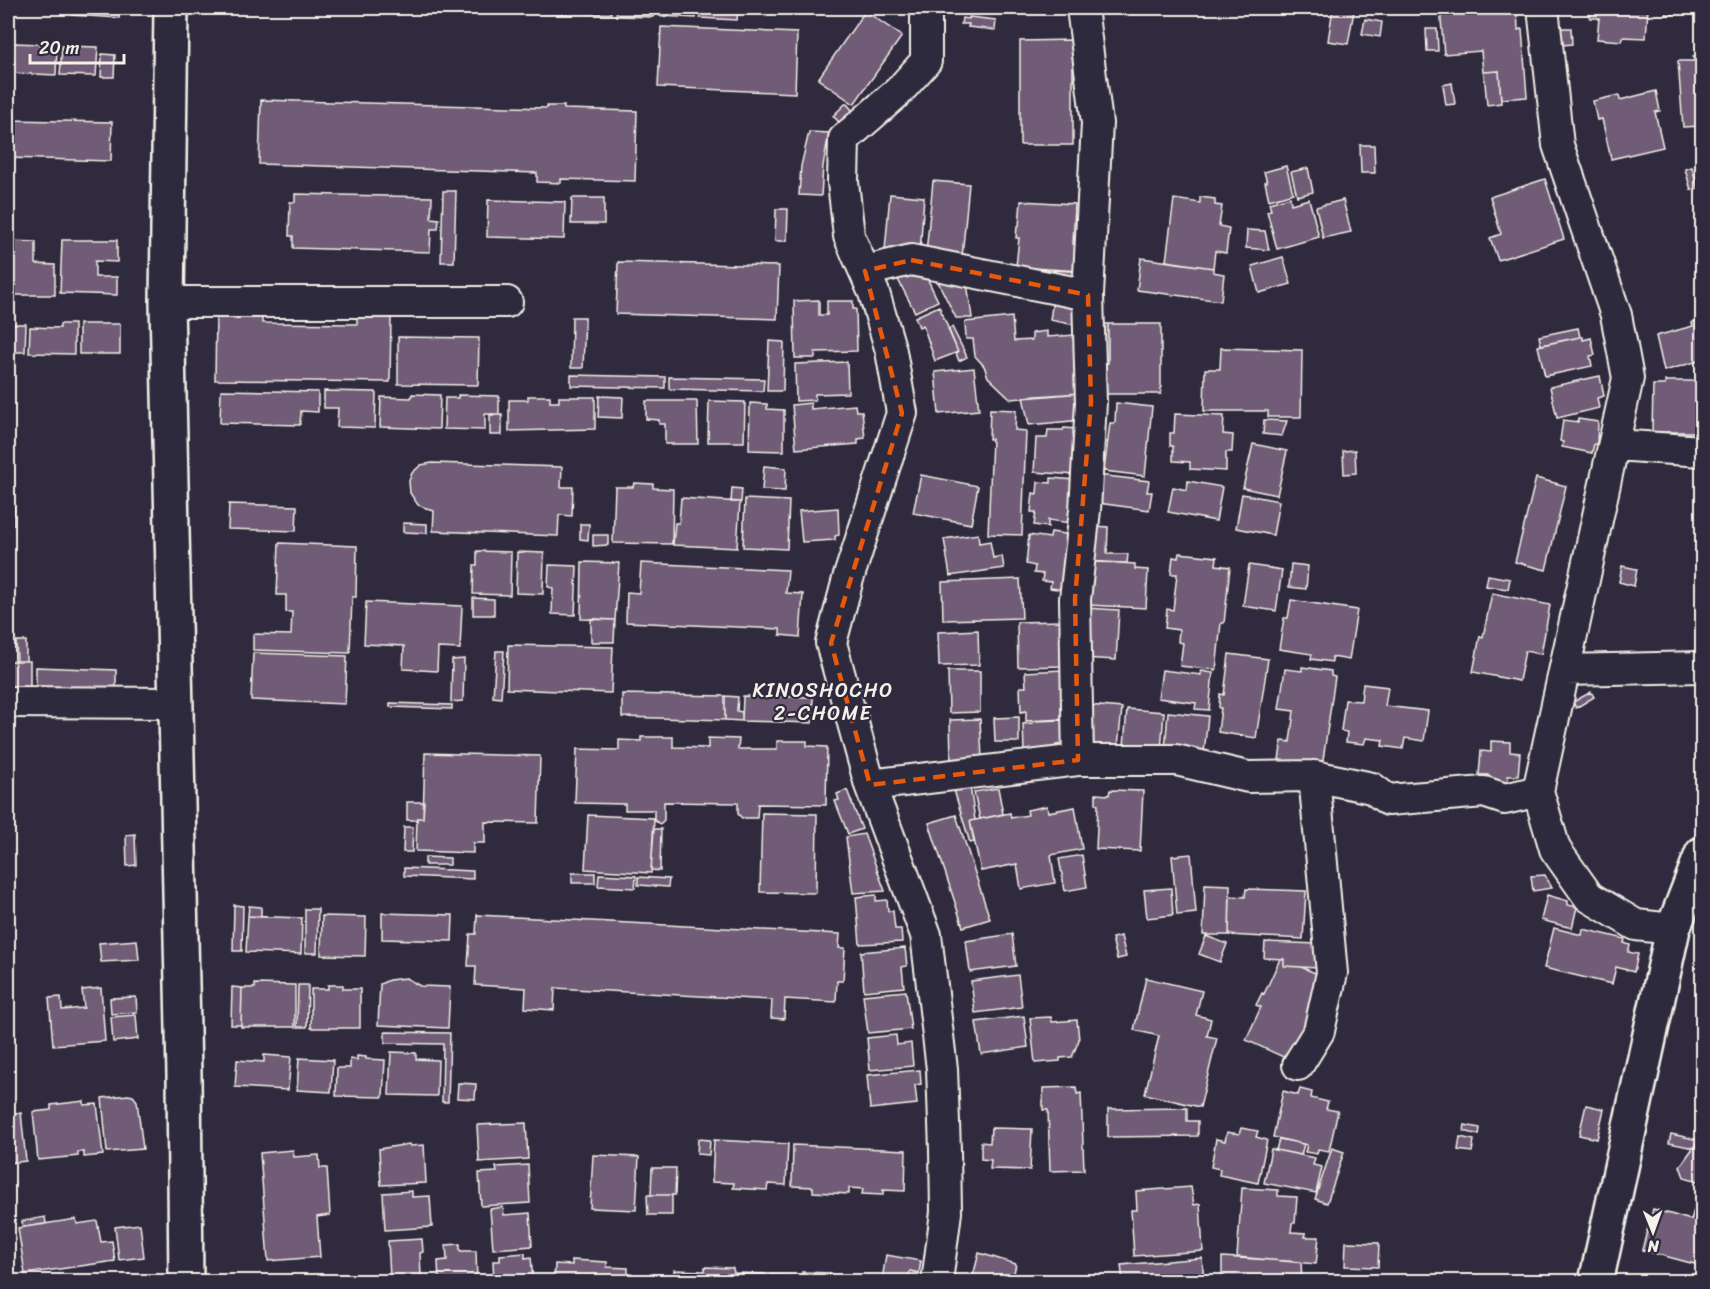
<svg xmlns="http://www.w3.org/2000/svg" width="1710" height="1289" viewBox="0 0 1710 1289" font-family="Sriracha,sans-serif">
<rect width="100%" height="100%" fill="#2f2a3d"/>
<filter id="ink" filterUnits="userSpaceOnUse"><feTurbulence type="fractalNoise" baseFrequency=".0167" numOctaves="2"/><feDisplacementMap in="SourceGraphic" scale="12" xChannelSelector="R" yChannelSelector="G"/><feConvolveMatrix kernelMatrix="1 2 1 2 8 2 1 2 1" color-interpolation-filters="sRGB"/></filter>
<g filter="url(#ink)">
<path fill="#6f5c76" stroke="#f4f1e8" stroke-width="1.5" d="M72,8H119V18L72,15Z
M491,8H526V12L491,11Z
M531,8H568V14L531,13Z
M574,8H611V14L574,13Z
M617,8H653V17L616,16Z
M660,8H696V18L660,16Z
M701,8H738L737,20L700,18Z
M1333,8L1354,11L1348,44L1328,41Z
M1440,8H1517L1518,30L1522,29L1527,97L1501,99L1499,71L1483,72L1481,51L1444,54Z
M1591,8H1648L1646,38L1622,37V41L1597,39L1599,18H1590Z
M1665,8H1702V11L1666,15Z
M865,11L902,36L854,104L818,79Z
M969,17L996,20L995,30L968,27L969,24H961L962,18L969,19Z
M1365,19L1382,22L1380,37L1362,34Z
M661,27L797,33L795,93L658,87Z
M1561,28H1571L1572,44L1562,45Z
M1426,29H1437L1438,51H1427Z
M1073,40V145H1020V41Z
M13,43L40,44V47L57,48L56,75L12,73Z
M62,46L98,47L96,76L60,75Z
M102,54L115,55L114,77H101Z
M1693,56H1702V126L1683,127L1678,61H1694Z
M1499,71L1501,103L1487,105L1484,72Z
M1452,83L1455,104L1446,105L1443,85Z
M1656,91L1660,111L1655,112L1663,147L1611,159L1602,119L1597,120L1593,101L1619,95L1620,100Z
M261,100L547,108V106H564V109L637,111L635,181L561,179V183L537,182V173L259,164Z
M846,103L853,111L840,123L833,116Z
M8,120L112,122L111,161L8,158Z
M809,132L829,133L823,166L821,196L799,195L801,166Z
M1360,145H1374L1375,173H1361Z
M1286,166L1293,193L1269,200L1265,182H1267L1264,172Z
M1692,167L1698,188L1691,190L1685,169Z
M1702,167V195L1696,169Z
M1308,168L1313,192L1297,196L1291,172Z
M1545,179L1564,239L1498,260L1490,238L1501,234L1490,197Z
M933,181L969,184L962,257L926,254Z
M443,191H456L454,262H441Z
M295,194L432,197L431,218L439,219L438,229H431L430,252L293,248V236H289L290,202H295Z
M890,194L924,197L920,253L885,250Z
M1200,197L1215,199V205L1222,206L1219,226L1229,228L1226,253L1215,251L1213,268L1166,261L1174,199L1200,203Z
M1290,197L1291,204L1309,199L1319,237L1277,249L1267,211L1271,210L1269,203Z
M572,198H604V224H571Z
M488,200L565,202L564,239L487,237Z
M1343,200L1351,232L1323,238L1316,207Z
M1021,201L1075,204L1073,244L1083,245L1081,271L1016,267L1019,238H1016L1017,226H1019Z
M776,209H788L787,241H775Z
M1247,230L1265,231L1269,250L1246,248Z
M62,240H117V262L95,261V277H117V295L60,293Z
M8,241L36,242V264L55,265V295H8Z
M1283,257L1291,284L1259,293L1252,266Z
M1141,258L1213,268V272L1224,274L1221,301L1137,290Z
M618,262L779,266L777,319L616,314Z
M1053,270L1085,272L1075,286L1053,283Z
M895,274L927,278L938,301L915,312Z
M937,280L967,283L972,318H956Z
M819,300V315H827V301H853V309H856L857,351L815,352V358H795L794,301Z
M1053,300L1076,307L1080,326L1050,320Z
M939,306L958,352L935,361L923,325L919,327L915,317Z
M216,313L262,314V323L357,324V316H391L390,382L215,380Z
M572,317H585L583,368H571Z
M1012,317L1014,341L1032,340V333L1047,331V337L1076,335L1080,393L1011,399L988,377L984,366L975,356L973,339H966L965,322Z
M1702,319V360L1664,371L1656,336L1693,326L1692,322Z
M8,324H26L25,352H8Z
M60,324H74V354L29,353L30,327L60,328Z
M79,324H120V354H79Z
M1100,324H1108V363L1099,364Z
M1108,324H1161V394H1099V364L1108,363Z
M952,327L967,357L959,361L956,353L958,352L948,329Z
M1578,328L1580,337L1541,345L1539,336Z
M398,337L479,338L478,385L398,384Z
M1580,337H1583V340L1591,338L1595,355L1590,356L1592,366L1545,376L1538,346Z
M769,341L784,342L783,391H767Z
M1221,348L1302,350L1301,417H1268V411H1204L1205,369H1220Z
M847,362L848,393L815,394V400L796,401L795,364Z
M974,368L979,410L939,414L935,372Z
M571,375L665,377V388L571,386Z
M1600,376L1604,396L1597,398L1599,408L1557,418L1550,387Z
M669,377L764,379L763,391L669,389Z
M1665,381H1702V432H1652L1653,385H1665Z
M221,390L318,392V412L301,411L300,425L220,423Z
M324,391L376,392L375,428L337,427L338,408H324Z
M1080,393L1082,420L1029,425L1023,397Z
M412,394L440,395L439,429L380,427L381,397L411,398Z
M458,395L499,396V414H485V430L444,429L445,398H458Z
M528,396H550V402H559V397H595V429L509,431V400H528Z
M599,396L623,397L622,418L598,417Z
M646,401H697L698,444H665V424H659V420L646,419Z
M709,401L745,402L744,442H708Z
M750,403L767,404V409L784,410V451L749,450Z
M811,403V409L855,405L856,411H862L865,438L858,439V444L796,449L792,405Z
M1116,403L1152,407L1145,476L1104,471L1110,423H1115Z
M990,409L1016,410L1015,430L1026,431L1022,535L988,534L992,439H989Z
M1175,414L1224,416L1223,434L1233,435L1232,452H1226V471L1190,469V462L1173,461V446H1170V433H1174Z
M490,415H502V435H490Z
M1578,419L1598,422L1597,444H1594L1592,453L1562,447L1563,442L1560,441L1563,420L1578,422Z
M1264,420L1287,421L1282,436L1263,434Z
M1064,428L1077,429V475L1034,472L1036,438H1047L1048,430H1063Z
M1253,444L1287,451L1277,495L1243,488Z
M1355,450L1356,473L1344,474L1343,451Z
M432,463L562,467L561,487H573L572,516L559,515L558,536L433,531L434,511L418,505L410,493L409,481L412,473L421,465Z
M764,466L786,468L785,491L762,490Z
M921,475L978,486L971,524L913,513Z
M1098,475L1149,481L1147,492H1152L1149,510L1098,503Z
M1051,478L1075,480L1071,523L1048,520V527L1034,525L1036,512H1031L1033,493L1037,494L1038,482L1051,483Z
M1536,478L1566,486L1546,570L1515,562Z
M1188,481L1222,487L1216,521L1168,512L1173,487L1187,490Z
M634,483L653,484V488L673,489L672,544L613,543L615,487H633Z
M732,488L742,489L741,502H731Z
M1242,494L1279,501L1273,535L1236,528Z
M681,498L740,502L737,548L673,545L675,523H679Z
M745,499L789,501L787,549L743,547Z
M229,504L297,506L296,531L228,529Z
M8,506H14V525H8Z
M838,508L839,535L835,536V540L802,542L799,511Z
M403,523L427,524V533L403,532Z
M580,524H589L588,540L580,539Z
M1094,526L1108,527L1107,554H1128L1127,563L1093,562Z
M1051,532L1072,535L1066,590L1050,588L1051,582L1042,581L1043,574L1034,573L1035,566L1026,564L1029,535L1050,538Z
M978,534L979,543L990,541L993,558L1002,556L1004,568L950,576L944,539Z
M593,535H608V545L593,546Z
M279,543L357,546L356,597H352L350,653L253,650V634L291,635L292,612H286V595H277Z
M477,551L511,552L510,595L473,594L474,565H477Z
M517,552L544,553L543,594L516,593Z
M1179,553L1217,557L1216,565L1230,567L1224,623H1221L1216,670L1180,666L1183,643L1178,642L1179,630L1165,628L1167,609L1173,610L1177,574H1171L1173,557L1178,558Z
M1089,561L1135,564V569L1148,570L1146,608L1087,605Z
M582,562L619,563L615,620L581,619Z
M641,563L788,570L786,593L803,594L800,637L780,635V629L626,622L627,592L639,593Z
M1291,564L1308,566L1306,589L1289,587Z
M549,565L577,566L575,615L552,614L553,588L548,587Z
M1249,565L1282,570L1276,611L1243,606Z
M1622,566L1637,569L1634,586L1619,582Z
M1488,575L1510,579L1508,589L1486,586Z
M1020,579L1022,618L943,620L942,582Z
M1492,593L1550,605L1541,654L1525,651L1519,681L1473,672L1480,636L1483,637Z
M473,598L494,599V615H473Z
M1291,600L1357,610L1349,660L1332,657V662L1311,659L1312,654L1279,649L1284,618H1288Z
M366,602L462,606L460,649L438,648L437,671L403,669L404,646L364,644Z
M1086,608L1119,610L1116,660L1083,658Z
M591,619L615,620L614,642H591Z
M1062,621L1063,666L1018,667L1017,622Z
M978,630L979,665L939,666L938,632Z
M16,641H26V661H17Z
M508,645L613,647L611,693L507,689Z
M496,651H504L501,698L493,697Z
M253,653L347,656L345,704L251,700Z
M1229,654L1268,659L1256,738L1218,732L1221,708H1219L1220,694L1224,695Z
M464,659L463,701L451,702L452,660Z
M8,661H30V695L8,690Z
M36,667L116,670V695L36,693Z
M1302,667L1331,671V676L1335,677L1322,767L1279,760L1282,741L1290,742L1294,711L1279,709L1285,669L1302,671Z
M1063,670L1065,719L1026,721V711L1021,712L1020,687H1026L1025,672Z
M1162,670L1201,675V671L1213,673L1209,710L1195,709L1196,703L1158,698Z
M948,671H980V712L949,713Z
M1363,684L1388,687L1385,706L1428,711L1424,741L1405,738L1403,749L1382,746L1383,740L1366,738L1364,744L1346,742L1347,732L1341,731L1345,700L1361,701Z
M1591,692L1594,697L1576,708L1573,702Z
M622,694L725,696V720L622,717Z
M725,696L738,697L737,711L742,712V721L725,720Z
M743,696L813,697L812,723L742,721Z
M390,703L452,705V709L390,707Z
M1088,705L1122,708L1118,746L1084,743Z
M1127,709L1164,712L1161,750L1124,746Z
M1168,712L1208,716L1204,753L1165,750Z
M1019,717V742H995L994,718Z
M980,719L982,759L951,760L950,720Z
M1062,720L1063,744L1056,745V751L1024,752L1023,724L1033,723V721Z
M641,737H673V747L708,748V738L739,739L738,749H777V741H807V746L827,747L826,805L758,804L757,818H742L738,814V803L664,802V820L660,824L654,820V810H625V804L575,803L577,749L619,750V740L641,741Z
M1491,741L1510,742V752L1520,753L1518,776H1508V786L1488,785V775H1479L1481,751L1491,752Z
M425,753L540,756L538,823L485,822V843H473V853L416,851L417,818H423Z
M970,786L975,820L970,821L974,842L970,843L954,790Z
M998,788L1003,814L980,819L974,792Z
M847,790L862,829L848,834L835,801L839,800L837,794Z
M1110,790L1143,791L1140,851L1096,849L1098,805L1096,804V794L1109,795Z
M407,802H424L423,818H417L416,820H407Z
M1047,806L1048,812L1075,807L1082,849L1051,855L1055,883L1021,889L1017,864L981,871L970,821L1010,813L1011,818L1028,815L1027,810Z
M762,813L817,814L816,893L760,892Z
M588,815L654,818L651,873L585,869Z
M956,815L990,919L963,927L929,823Z
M404,827H413L412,852H403Z
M654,829H661L660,871L651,870Z
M135,834L136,865L127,866L126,835Z
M864,834L885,891L853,893L846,837Z
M1191,854L1196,913L1177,915L1172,856Z
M1082,855L1087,887L1065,891L1059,859Z
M425,857L450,858V865H425Z
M404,868L473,871V879L404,876Z
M572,873H595V883H572Z
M599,874L636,876L635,888L598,886Z
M1545,875L1552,888L1533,891L1531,876Z
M638,877L669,879L668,887L638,885Z
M1205,884L1230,885L1229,935H1203Z
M1171,888L1173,915L1147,918L1144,890Z
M1246,889L1306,891L1303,939L1229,935L1230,896L1245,897Z
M876,895V901L887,900L888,911H893L895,929H901L902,942L860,944L856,897Z
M1547,895L1568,901V905L1577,907L1572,928L1541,920Z
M234,905L243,906L242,951H233Z
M249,906L261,907V917L248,916Z
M305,909H318L317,953H305Z
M382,913L453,915L452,941L382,939Z
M477,915L840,934L839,948H845L843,981H837L836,1002L785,999L784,1019L771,1018L772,1000L555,988L554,1010L525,1008L526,988L475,985L476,966H468L470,934H476Z
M248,916L302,918L301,954L246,952Z
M322,916L366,917L365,956L321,955Z
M1554,928L1582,935L1583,929L1625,939L1624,943L1630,945L1628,952L1638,954L1634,972L1616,967L1612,984L1544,968Z
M1012,934L1016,966L970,972L966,941Z
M1121,936L1126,957L1117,959L1112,938Z
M1206,936L1227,944L1220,962L1199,954Z
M137,940L139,960L101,962L99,943Z
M1265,942L1319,944L1318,968L1284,966V959L1264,958Z
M905,948L907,966L902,967L904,987L864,991L861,952Z
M1280,959H1284V966L1301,967L1320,975L1318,997L1290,1060L1246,1040L1261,1007L1256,1005L1262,993L1264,994Z
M1018,975L1022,1007L975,1013L971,981Z
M406,978L420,986L450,987L448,1028L378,1025L380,984L389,980Z
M1146,978L1202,991L1196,1015L1211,1019L1207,1036L1217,1038L1200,1107L1145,1094L1159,1036L1134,1030Z
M255,984L295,985V1027H241L242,988H255Z
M298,985H308L307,1027H297Z
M328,985H343V989H360V1028H311V989H328Z
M232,987L242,988L241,1025H231Z
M101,988L105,1041L53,1045L49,998L61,997L62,1010L84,1008L82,990Z
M906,991L911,1029L868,1033L863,995Z
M136,997L137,1012L111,1014L110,998Z
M136,1015L138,1039L113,1042L111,1017Z
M1024,1016L1028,1047L981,1054L976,1022Z
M1051,1017L1052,1022L1077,1020L1079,1040L1072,1057L1060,1058V1061L1035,1063L1030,1018Z
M385,1032L450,1033L448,1102H442L443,1044L385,1043Z
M896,1035L897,1045L911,1043L913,1066L870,1070L867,1038Z
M391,1052L416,1053V1059L438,1060L437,1096L389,1095Z
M264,1055L291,1057L288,1090L235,1087L237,1060L264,1062Z
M357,1056L366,1057V1059L385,1060L383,1097L336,1096L337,1068H350V1059L357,1060Z
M299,1058L333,1060L331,1092L297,1090Z
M920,1070L921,1084L915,1085L917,1104L870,1109L867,1075Z
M458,1083L476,1084L475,1099L457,1098Z
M1076,1087L1077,1094L1081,1093L1084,1170L1050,1171L1048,1110H1043V1088Z
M1300,1089L1312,1092L1311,1098L1328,1102L1326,1109L1338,1111L1329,1151L1318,1149L1317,1154L1305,1152L1307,1145L1273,1137L1283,1091L1298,1095Z
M128,1095L133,1096L137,1101L143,1149L107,1152L102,1098Z
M84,1101V1105L97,1104L103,1155L84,1157V1152H78V1156L38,1160L33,1112L51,1110V1105Z
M1586,1105L1604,1109L1597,1139L1579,1135Z
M1187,1108V1121H1198V1136L1108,1137V1109Z
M21,1113L26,1161L8,1163V1114Z
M526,1123L528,1159L479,1162L477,1125Z
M1465,1125L1480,1128L1479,1135L1464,1131Z
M991,1128L1032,1129L1030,1170L990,1169L991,1160L981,1159V1142L990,1143Z
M1241,1128L1258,1131L1256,1137L1267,1140L1258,1183L1219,1175L1220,1169L1211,1167L1216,1139L1225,1141L1227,1132L1239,1134Z
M1671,1134L1699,1140L1694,1148L1669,1143Z
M1460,1137L1474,1140L1472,1152L1458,1150Z
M698,1139L710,1140L709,1155L697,1154Z
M1279,1139L1304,1144L1301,1155L1276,1150Z
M714,1140L788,1144L786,1185L768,1184L767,1190L733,1188L734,1183L712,1182Z
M409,1144L410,1146L424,1145L426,1183L381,1185L379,1149Z
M1696,1144L1702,1146V1182L1684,1177L1680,1166Z
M793,1145L906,1150L905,1191L883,1190V1195L862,1194L863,1189L849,1188V1194L813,1192V1187L792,1186Z
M1332,1148L1344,1152L1327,1203L1315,1199Z
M1271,1149L1315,1158L1313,1165L1322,1167L1316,1193L1264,1183Z
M293,1150L294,1157L319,1155L320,1168H327L330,1215L317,1217L320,1257L268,1261L260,1153Z
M593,1155L639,1157L636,1210L590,1208Z
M528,1165L530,1203L481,1206L479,1173L497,1172L496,1167Z
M652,1168H676L675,1195H651Z
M1191,1187L1194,1205L1200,1204L1203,1251L1134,1256L1131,1210H1137L1136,1191Z
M1242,1188L1278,1190V1196L1297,1197L1295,1223H1292L1291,1232L1306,1233L1305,1237H1319L1316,1264L1237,1257Z
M1700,1190L1702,1191V1266L1642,1250L1653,1209L1691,1220Z
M412,1191V1197L430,1196L432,1227L385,1230L383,1193Z
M647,1195H672V1215H648Z
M503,1207L504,1215L530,1213L532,1246L493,1249L490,1209Z
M45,1217L46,1224L23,1227L22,1221Z
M76,1219L77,1224L97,1221L101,1242L112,1241L115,1261L25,1274L18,1228Z
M140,1224L144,1257L119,1260L115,1227Z
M422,1239L423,1252L420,1253L421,1276L390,1277L388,1241Z
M1346,1242L1379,1243L1378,1267L1345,1266Z
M460,1244V1251H476L477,1282H439L438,1261L447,1260L446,1245Z
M525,1253V1258L531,1257L533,1282H494L493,1261H500V1255Z
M979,1253L1016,1264L1012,1282L972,1280Z
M886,1255L921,1261L919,1273L910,1271L908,1282L882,1280Z
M1222,1257L1301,1262L1302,1282H1222Z
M1202,1258L1204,1282H1123L1121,1265Z
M572,1260L607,1262V1267L628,1268V1282H554L555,1264L572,1265Z
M705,1267L733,1268L734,1273L765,1274V1282H674V1270L705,1271Z
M802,1272L831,1273V1278L862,1279V1282H771V1275L802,1276Z
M1360,1275L1361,1282H1329L1328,1278Z"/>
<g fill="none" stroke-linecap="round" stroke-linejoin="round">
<defs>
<path id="street" d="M926,8V61L899,91L844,139L843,182L849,236L874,293L891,351L902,413L848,579L831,643L870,785L926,935L942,1069L945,1150L946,1212L937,1282
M1543,8L1558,145L1616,315L1628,378L1538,791L1555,849L1589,897L1636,925L1673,929
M865,271L911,260L1088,295
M167,302H507
M1615,445L1702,451
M1565,670L1702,667
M8,702L176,703
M1078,760L1075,599L1085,510L1091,402L1088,295L1097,123L1082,8
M870,785L1078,760H1176L1248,777L1314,776L1372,788L1388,800L1484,792L1505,799L1538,791
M1298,1065L1319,1031L1332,973L1314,776"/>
<path id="secondary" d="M171,8L167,302L184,1075L186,1282
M1596,1282L1673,929L1702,854"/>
</defs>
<use href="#street" stroke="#f4f1e8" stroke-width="34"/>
<use href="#secondary" stroke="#f4f1e8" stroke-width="38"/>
<use href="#street" stroke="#2f2a3d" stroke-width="30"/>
<use href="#secondary" stroke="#2f2a3d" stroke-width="33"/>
</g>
</g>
<path fill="none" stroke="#e8590c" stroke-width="4.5" stroke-dasharray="12 8" stroke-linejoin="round" d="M911,260L1088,295L1091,402L1075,599L1078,760L870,785L831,643L902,413L865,271Z"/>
<g text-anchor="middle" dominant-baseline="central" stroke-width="4.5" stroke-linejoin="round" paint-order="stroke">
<g font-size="20" letter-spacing="1.5" fill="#f4f1e8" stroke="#2f2a3d">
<text x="823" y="690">KINOSHOCHO<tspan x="823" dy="23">2-CHOME</tspan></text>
</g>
</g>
<rect width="1710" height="1289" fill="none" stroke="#2f2a3d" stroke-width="30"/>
<rect x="15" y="15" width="1680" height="1259" fill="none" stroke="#f4f1e8" stroke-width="2" filter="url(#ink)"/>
<g transform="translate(1653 1232) rotate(179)" stroke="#2f2a3d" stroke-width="4.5" paint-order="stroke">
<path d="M0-4.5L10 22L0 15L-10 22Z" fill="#f4f1e8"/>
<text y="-9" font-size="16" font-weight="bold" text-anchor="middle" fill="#f4f1e8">N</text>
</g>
<path d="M30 54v9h94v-9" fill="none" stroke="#f4f1e8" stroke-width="3"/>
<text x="39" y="54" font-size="18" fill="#f4f1e8" stroke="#2f2a3d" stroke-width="4.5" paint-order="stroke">20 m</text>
</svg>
